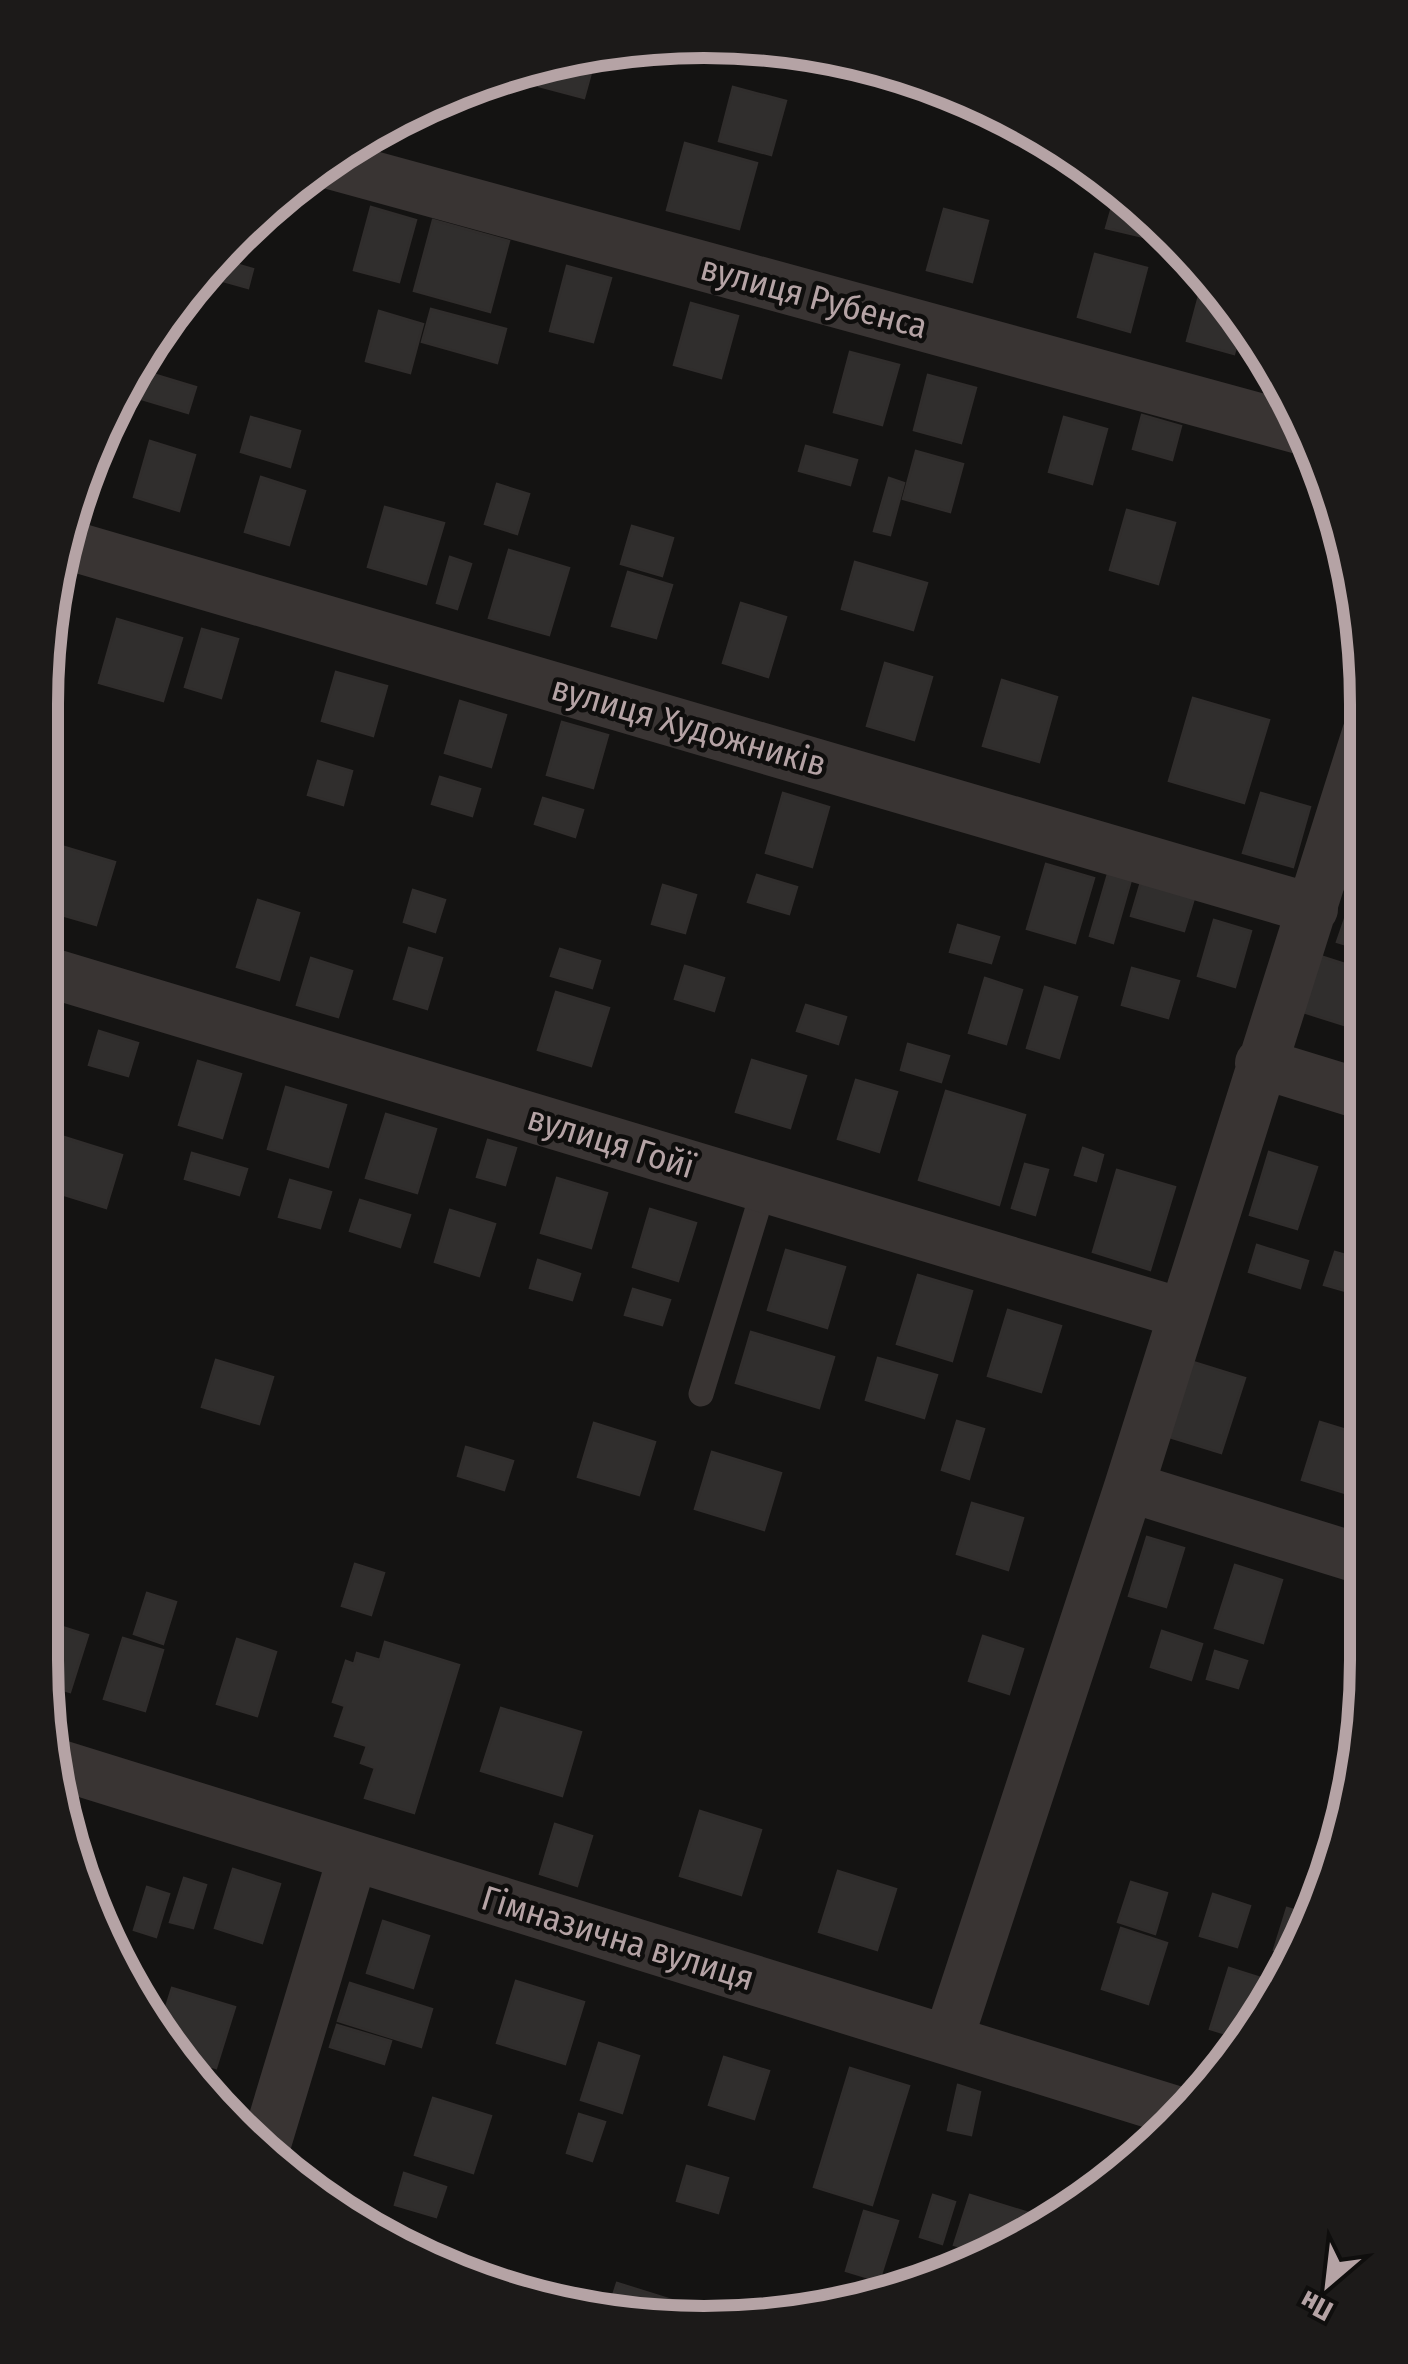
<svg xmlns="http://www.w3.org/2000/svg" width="1408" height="2364" viewBox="0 0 1408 2364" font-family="'Fira Sans Condensed',sans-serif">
<rect width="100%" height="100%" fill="#141312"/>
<path fill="#302e2d" stroke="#302d2c" stroke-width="2.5" d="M597,51L584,98L539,86L546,61Z
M733,87L786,101L771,155L719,141Z
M406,114L400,133L380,128Z
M685,143L757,163L739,229L667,210Z
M1117,190L1149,219L1144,237L1106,228Z
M371,207L416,220L399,282L354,270Z
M944,209L988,221L972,282L927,270Z
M433,220L509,241L490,312L414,291Z
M1095,254L1147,268L1130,332L1078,317Z
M218,259L253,269L248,288L212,278Z
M567,266L611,278L593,342L550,331Z
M1204,277L1213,280L1243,322L1234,354L1187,341Z
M691,303L738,316L721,378L674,365Z
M431,309L506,329L497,363L422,342Z
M379,311L423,324L410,373L366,361Z
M850,352L899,365L882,425L834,412Z
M136,369L196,387L188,413L128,395Z
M928,375L976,388L961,443L914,430Z
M1142,415L1181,426L1172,460L1133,449Z
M251,417L300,431L290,467L241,452Z
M1064,417L1107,429L1092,484L1049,472Z
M150,441L195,455L179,511L134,497Z
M806,446L857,460L850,485L799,471Z
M916,451L963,464L950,512L903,499Z
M261,477L305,491L289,545L245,532Z
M889,478L904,483L890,535L874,531Z
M497,484L529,494L517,534L485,524Z
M385,507L444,523L426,584L368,567Z
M1127,510L1175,523L1158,584L1110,570Z
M632,526L673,538L662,576L621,564Z
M509,550L569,568L549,635L489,618Z
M450,557L471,564L457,609L437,603Z
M855,562L927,583L913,630L842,609Z
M628,572L672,585L656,638L612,626Z
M741,603L786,617L768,677L723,663Z
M117,619L182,638L163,701L99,683Z
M202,629L238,639L221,698L185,687Z
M885,663L932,677L914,740L867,726Z
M336,672L387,686L373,736L322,721Z
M1002,680L1057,697L1039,762L983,746Z
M1193,698L1269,720L1244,803L1169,781Z
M460,701L506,715L491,767L445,753Z
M562,722L608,735L593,788L547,775Z
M318,761L352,771L343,805L308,795Z
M440,777L480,789L472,816L432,804Z
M783,793L829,807L812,867L766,853Z
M1261,793L1310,807L1293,867L1243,853Z
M543,798L583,810L575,837L535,824Z
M51,843L115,862L96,925L41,909V875Z
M1354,854L1367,857V897L1343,889Z
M1046,864L1094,878L1075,943L1027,929Z
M1108,874L1131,880L1113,943L1090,936Z
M757,875L797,887L789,914L748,902Z
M1141,882L1194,898L1184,931L1131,916Z
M663,885L696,895L685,933L652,924Z
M413,890L445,900L435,932L404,922Z
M258,900L299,913L279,980L237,967Z
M1347,913L1367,919V951L1337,942Z
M1214,920L1251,931L1235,987L1198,976Z
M958,925L999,937L991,963L950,952Z
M409,948L442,958L427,1009L394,999Z
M560,949L600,961L592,988L551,976Z
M1320,956L1361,969L1344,1025L1303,1012Z
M311,958L352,971L338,1017L297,1005Z
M685,966L724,978L714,1011L675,999Z
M1132,968L1179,981L1168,1018L1122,1005Z
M985,978L1022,990L1006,1044L969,1033Z
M1045,987L1077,997L1059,1058L1027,1048Z
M556,992L609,1008L591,1066L538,1050Z
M806,1005L846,1017L838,1044L797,1031Z
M41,1020L62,1027L43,1088H41Z
M99,1031L138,1043L128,1076L89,1065Z
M908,1044L949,1056L941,1082L901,1070Z
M752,1060L806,1076L790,1128L736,1112Z
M198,1061L241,1074L222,1138L179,1125Z
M856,1080L897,1092L879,1152L838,1139Z
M286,1087L346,1105L328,1167L268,1149Z
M946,1091L1025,1115L999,1205L919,1180Z
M386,1114L436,1129L417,1193L366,1178Z
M64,1137L122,1155L106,1208L48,1190Z
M488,1140L516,1148L505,1185L477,1177Z
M1083,1148L1103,1155L1096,1181L1075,1175Z
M1269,1152L1317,1167L1297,1229L1250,1215Z
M192,1153L247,1169L239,1195L185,1179Z
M1025,1164L1048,1170L1035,1215L1012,1208Z
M1117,1170L1175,1187L1150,1270L1093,1252Z
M1365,1171H1367V1240L1346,1233Z
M557,1178L607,1193L591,1248L541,1233Z
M290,1180L331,1192L320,1228L279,1217Z
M360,1200L410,1215L400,1247L350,1231Z
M650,1209L696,1223L678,1281L633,1267Z
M450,1210L495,1224L479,1276L435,1262Z
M1257,1245L1308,1261L1300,1288L1249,1272Z
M786,1250L845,1267L827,1328L768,1310Z
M1335,1252L1360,1259L1349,1292L1324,1285Z
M538,1260L580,1274L572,1300L530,1288Z
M918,1275L972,1291L952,1361L897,1344Z
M633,1289L670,1300L662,1325L625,1315Z
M1008,1310L1061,1326L1041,1392L988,1376Z
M751,1332L834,1357L819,1408L736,1383Z
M878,1358L937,1375L924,1418L866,1400Z
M216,1360L273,1377L259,1424L202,1407Z
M1193,1362L1245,1378L1221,1453L1169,1437Z
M957,1421L984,1429L969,1479L942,1470Z
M1320,1422L1363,1435L1345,1493L1302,1480Z
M594,1423L655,1442L639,1495L578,1477Z
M466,1447L513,1461L504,1490L458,1476Z
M712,1452L781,1473L764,1530L695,1509Z
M972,1503L1023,1518L1008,1570L957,1554Z
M1147,1537L1184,1548L1166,1607L1129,1596Z
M355,1564L384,1573L371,1615L342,1606Z
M1235,1565L1282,1580L1263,1643L1215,1628Z
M147,1593L176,1602L163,1644L134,1634Z
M40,1620L88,1635L70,1692L44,1684Z
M1162,1631L1202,1644L1191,1680L1151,1667Z
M983,1636L1023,1649L1009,1694L969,1681Z
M123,1638L163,1650L145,1711L104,1699Z
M237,1639L276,1652L257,1716L217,1704Z
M385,1642L459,1665L414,1813L365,1798L375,1768L361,1763L367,1746L335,1736L345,1706L333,1702L346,1661L354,1664L357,1653L380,1660Z
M1215,1651L1247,1661L1238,1688L1207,1679Z
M501,1708L581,1732L562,1796L481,1771Z
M700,1811L761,1830L741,1895L680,1876Z
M555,1824L592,1836L577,1886L540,1874Z
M233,1869L280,1884L262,1943L215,1928Z
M838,1871L896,1889L877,1950L819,1932Z
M184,1878L206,1885L193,1928L170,1922Z
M1131,1882L1167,1893L1155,1934L1118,1922Z
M147,1887L169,1894L156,1937L134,1930Z
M1213,1894L1250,1906L1237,1947L1200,1936Z
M1287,1908L1312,1916L1292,1955L1274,1950Z
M383,1921L429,1936L413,1988L367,1973Z
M1121,1928L1167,1943L1148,2004L1102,1989Z
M1229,1968L1261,1978L1243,2039L1210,2029Z
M516,1981L584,2002L565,2064L497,2043Z
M350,1983L432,2009L421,2047L338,2021Z
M172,1988L235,2007L216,2068L172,2055L159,2030Z
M337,2025L391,2041L384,2064L330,2047Z
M599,2043L639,2056L622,2113L581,2100Z
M724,2057L769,2071L754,2119L709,2105Z
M850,2068L909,2086L872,2205L814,2187Z
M958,2085L980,2092L971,2135L948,2130Z
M433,2098L491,2116L473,2173L415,2155Z
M579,2114L605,2122L592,2161L567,2153Z
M687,2166L728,2178L718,2213L677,2201Z
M404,2173L446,2187L436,2217L395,2205Z
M933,2195L955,2202L942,2244L920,2237Z
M970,2195L1048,2219L983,2254L954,2245Z
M864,2211L898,2221L879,2281L846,2271Z
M524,2279L573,2294L571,2302L520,2294Z
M617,2283L675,2301L670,2318L609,2308Z"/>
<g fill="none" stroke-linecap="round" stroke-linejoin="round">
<path stroke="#393433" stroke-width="25" d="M701,1394L764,1188"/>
<path stroke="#393433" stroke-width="50" d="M322,162L1306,431
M65,544L1313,909
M41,970L1181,1313
M1260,1063L1367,1096
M1129,1487L1367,1561
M57,1764L1179,2112
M948,2040L1129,1487L1367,733
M264,2151L353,1856"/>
</g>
<g text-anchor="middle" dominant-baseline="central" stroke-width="9" stroke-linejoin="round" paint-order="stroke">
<g font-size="35" fill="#b5a3a5" stroke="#0f0e0d">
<text transform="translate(814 297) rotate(15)">вулиця Рубенса</text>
<text transform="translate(689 726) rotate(16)">вулиця Художників</text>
<text transform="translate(611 1142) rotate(17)">вулиця Гойї</text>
<text transform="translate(618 1938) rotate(17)">Гімназична вулиця</text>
</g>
</g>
<path d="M0 0H1408V2364H0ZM704 58H704A646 646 0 0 1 1350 704V1660A646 646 0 0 1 704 2306H704A646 646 0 0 1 58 1660V704A646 646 0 0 1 704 58Z" fill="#1c1a19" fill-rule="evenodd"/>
<path fill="none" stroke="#b5a3a5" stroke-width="12" d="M704 58H704A646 646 0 0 1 1350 704V1660A646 646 0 0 1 704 2306H704A646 646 0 0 1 58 1660V704A646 646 0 0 1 704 58Z"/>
<g transform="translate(1328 2284) rotate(208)" stroke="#0f0e0d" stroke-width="8" paint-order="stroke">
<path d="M0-8L18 38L0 25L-18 38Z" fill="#b5a3a5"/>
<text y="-15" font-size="28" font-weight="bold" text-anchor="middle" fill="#b5a3a5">Пн</text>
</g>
</svg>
